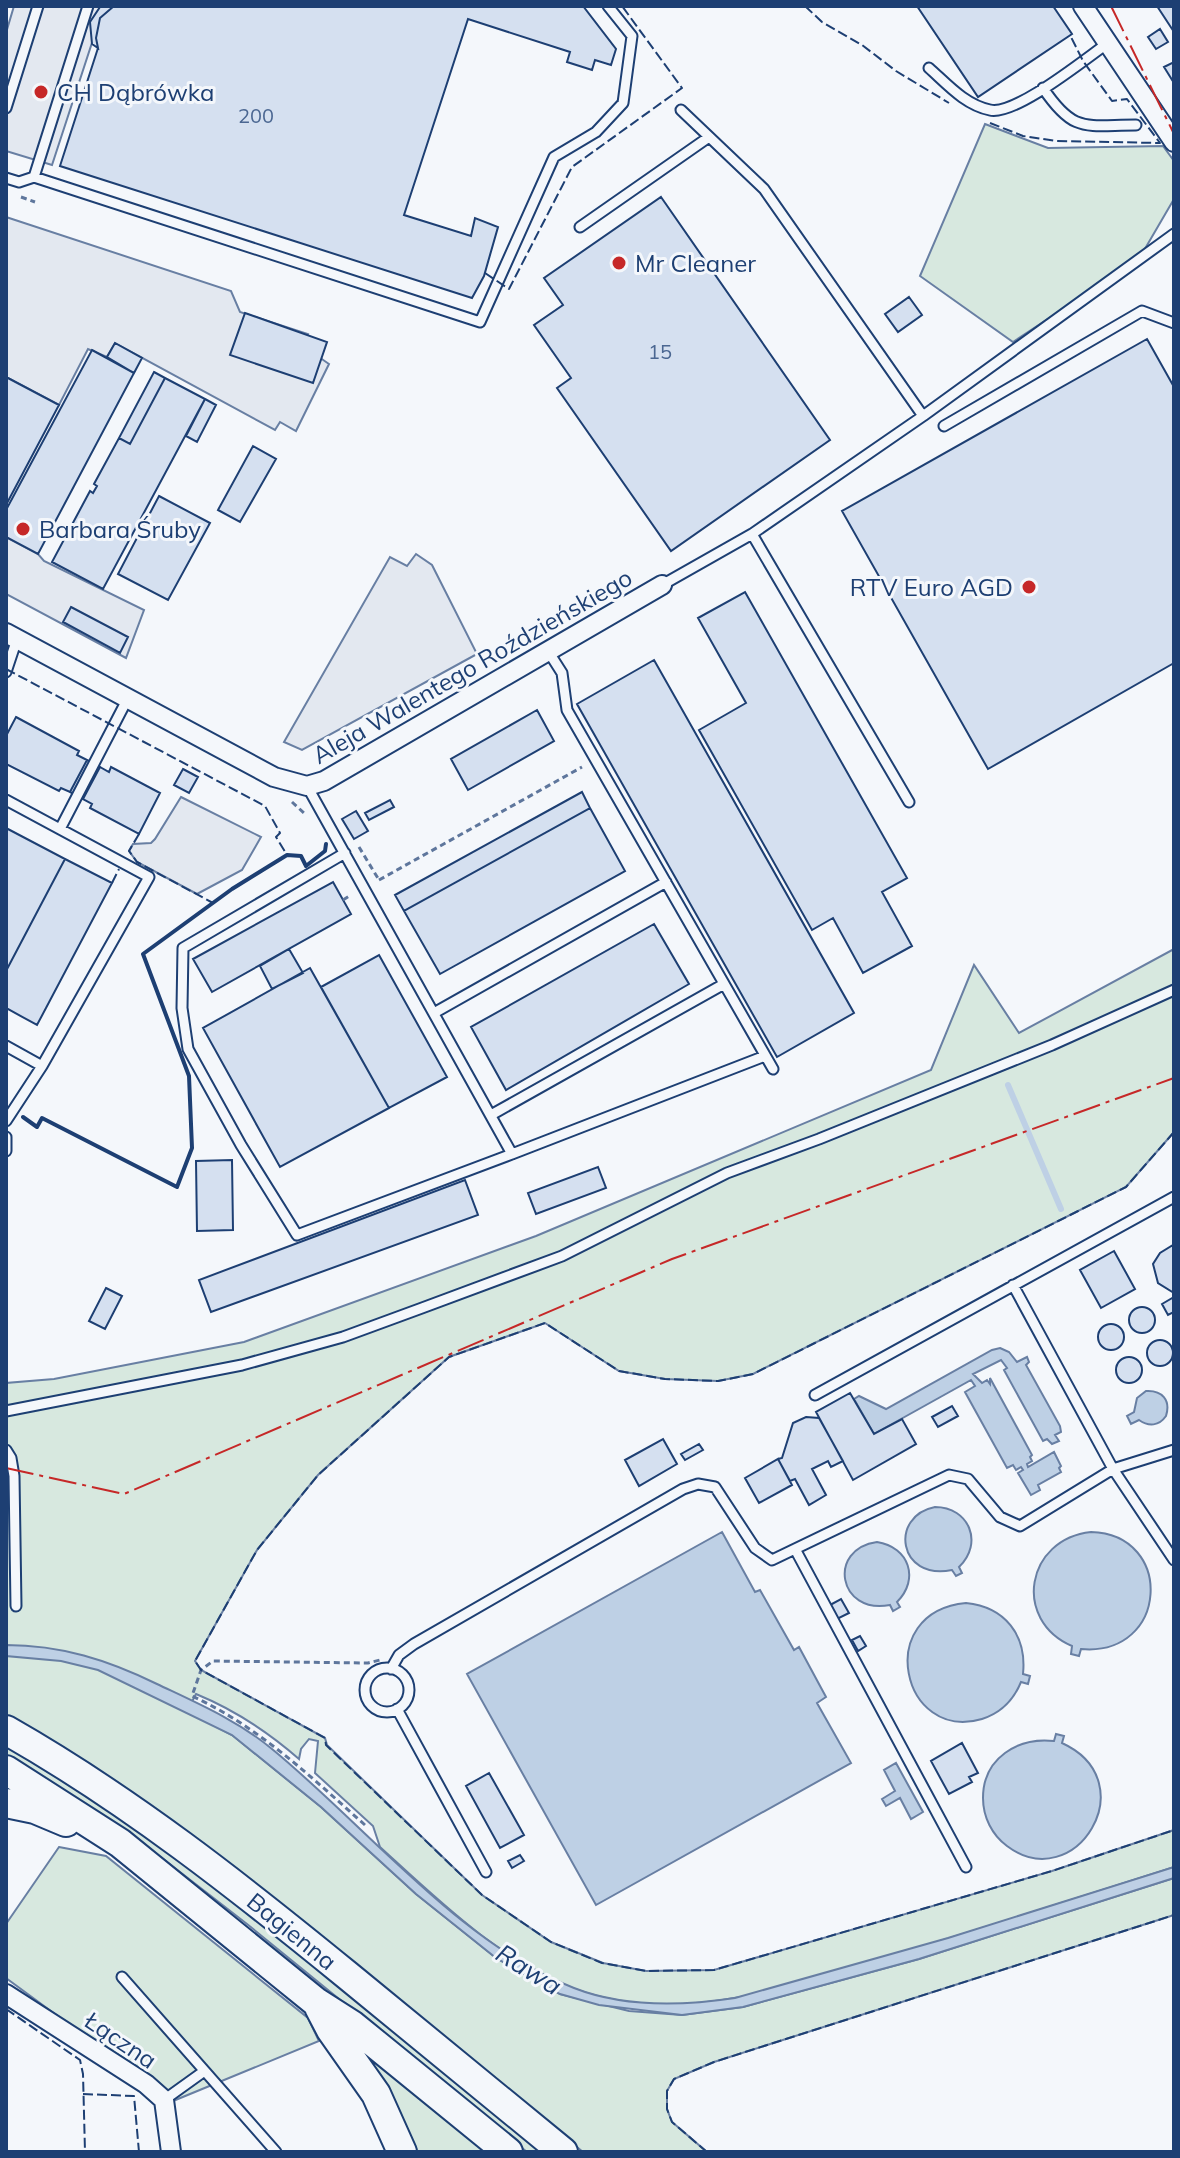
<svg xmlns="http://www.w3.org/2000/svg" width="1180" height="2158" viewBox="0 0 1180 2158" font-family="Mulish,sans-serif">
<rect width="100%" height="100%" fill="#f4f7fb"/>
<path fill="#d7e8df" stroke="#687fa3" stroke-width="2" d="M985,124L1048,148L1163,146L1174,161V199L1139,259L1013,342L920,276Z
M1174,949V1132L1126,1187L753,1374L718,1381L665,1379L619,1371L545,1323L449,1357L318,1475L257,1550L195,1661L201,1670L325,1738L327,1745L482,1895L551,1942L603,1963L646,1971L714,1970L1052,1871L1174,1830V1867C1087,1895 1000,1923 913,1949C806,1980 687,2030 575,1989C500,1961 438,1900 380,1847L373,1826L315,1773L318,1741L309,1739L301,1749L299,1759C267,1731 235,1710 196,1694L187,1711L232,1735L321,1807L416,1894L496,1958L560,1994L629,2011L682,2015L743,2007L919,1959L1174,1878V1915L714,2062L674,2079L667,2091V2109L672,2122L707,2152H583L243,1876L6,1717V1383L54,1379L244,1342L536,1236L931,1070L974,965L1019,1033Z
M6,1744C200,1858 370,2010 544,2152H527L247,1924L162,1858L6,1757Z
M59,1847L106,1856L308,2018L319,2041L173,2101L6,1978V1924Z
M359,2046L491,2152H412Z"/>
<path fill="#e3e8f0" stroke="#687fa3" stroke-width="2" d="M14,6H104L52,165L6,151V33Z
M6,217L231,291L240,312L308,334L303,346L329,364L296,431L280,422L275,430L115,343L107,357L88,349L59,405L6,377Z
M6,537L38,554L44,561L144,610L126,658L6,594Z
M416,554L432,565L477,654L302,750L284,742L390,557L407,566Z
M181,797L261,837L242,870L197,894L137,862L129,851L133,844L151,843L155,839Z"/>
<path fill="#bed0e5" stroke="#687fa3" stroke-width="2" d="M1000,1348L1009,1352L1017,1362L1027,1357L1029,1362L1026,1365L1060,1426L1061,1432L1055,1435L1059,1441L1052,1444L1047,1439L1043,1441L1004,1370L1007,1368L1001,1360L973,1374L982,1383L987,1380L990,1384V1378L1032,1455L1030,1457L1032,1461L1027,1464L1028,1467L1054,1452L1061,1466L1059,1468L1061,1472L1038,1485L1040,1490L1031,1495L1018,1473L1023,1470L1021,1467L1016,1470L1013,1465L1007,1468L965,1392L975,1386L971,1380L874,1434L854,1399L859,1396L886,1409L992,1350Z
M1146,1391C1162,1390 1171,1400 1166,1416C1159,1426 1149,1427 1139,1420L1131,1424L1127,1416L1134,1412L1137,1398Z
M935,1507C969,1507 984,1543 959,1567L962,1573L956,1576L952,1570C898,1581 889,1516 935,1507Z
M722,1532L755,1592L760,1590L794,1650L799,1647L826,1697L817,1703L851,1763L596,1905L467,1674Z
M1091,1532C1175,1534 1169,1657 1081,1649L1079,1656L1071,1654L1072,1646C1012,1620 1026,1539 1091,1532Z
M877,1542C909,1547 920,1579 897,1602L900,1607L893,1611L890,1605C838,1615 827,1549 877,1542Z
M966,1603C1005,1607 1027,1635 1023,1674L1030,1676L1028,1684L1021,1682C1014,1699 1001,1713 982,1719C902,1743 872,1612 966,1603Z
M6,1645C61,1645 108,1660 157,1684C197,1703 237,1720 272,1749C365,1825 461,1945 574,1988C625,2008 682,2006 735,1998L948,1938L1174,1867V1878L919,1959L743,2007L682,2015L599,2005L560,1994L496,1958L416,1894L321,1807L232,1735L98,1670L61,1661L6,1656Z
M1056,1734L1064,1736L1062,1743C1147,1782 1075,1897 1007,1846C992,1835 983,1817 983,1798C983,1758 1018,1737 1054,1741Z
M896,1763L923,1812L911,1819L900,1798L886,1806L882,1799L895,1791L884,1770Z"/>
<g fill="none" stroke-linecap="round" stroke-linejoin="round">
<path stroke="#bed0e5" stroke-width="6" d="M1008,1085L1061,1209"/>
</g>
<path fill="#d5e0f0" stroke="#1d3f73" stroke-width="2" d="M114,6H583L616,49L611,65L595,60L592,70L567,62L570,52L468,19L404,215L471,236L475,218L498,227L484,276L472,298L60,166L98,48L96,38L100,18Z
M114,6L100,18L96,38L98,48L92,44L90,22L100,7Z
M917,6H1053L1072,34L978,97Z
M1157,6H1174V32Z
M1160,29L1168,42L1156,49L1148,37Z
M1174,62V83L1164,67Z
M661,197L830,440L671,551L557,388L571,378L534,325L563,305L544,278Z
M909,297L922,315L898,332L885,314Z
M245,313L327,342L313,383L230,355Z
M1147,339L1174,387V663L988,769L842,511Z
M115,343L142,358L134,373L107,357Z
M92,350L134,373L38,554L6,537V510Z
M154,372L165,378L130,444L119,438Z
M6,377L59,405L6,505Z
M165,378L205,399L103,589L52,562L90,491L93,493L97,486L94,484L119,438L130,444Z
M205,399L216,405L197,442L186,436Z
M253,446L276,459L240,522L218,510Z
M159,496L210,523L168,600L118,574Z
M745,592L907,878L882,892L912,946L863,973L833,918L812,930L699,730L746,703L698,618Z
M71,607L128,637L120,653L63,622Z
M654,660L854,1013L777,1057L577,704Z
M537,710L554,741L468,790L451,759Z
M16,717L79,751L77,755L87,760L70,792L61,788L59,791L6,764V736Z
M87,760L100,767L83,799L70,792Z
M100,767L109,772L111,767L160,793L139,834L90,808L92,804L83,799Z
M183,769L198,777L189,793L174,785Z
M582,792L590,808L404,911L395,895Z
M390,800L394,807L369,820L365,813Z
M590,808L625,871L440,974L404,911Z
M356,811L368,831L354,839L342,819Z
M6,828L65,859L6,971Z
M65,859L112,883L37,1025L6,1008V971Z
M333,882L351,914L212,992L193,959Z
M654,924L689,984L506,1090L471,1027Z
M289,949L303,973L272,989L260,966Z
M379,955L447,1077L389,1108L321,987Z
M310,968L389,1108L280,1167L203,1028Z
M232,1160L233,1230L197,1231L196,1161Z
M598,1167L606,1188L536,1214L528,1193Z
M465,1180L478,1215L211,1312L199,1280Z
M1173,1245H1174V1293L1158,1283L1153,1264L1160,1253Z
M1114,1251L1135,1289L1101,1308L1080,1270Z
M106,1288L122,1296L105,1329L89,1321Z
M1174,1297V1312L1168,1315L1162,1304Z
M1129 1320a13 13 0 1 1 26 0a13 13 0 1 1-26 0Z
M1098 1337a13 13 0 1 1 26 0a13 13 0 1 1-26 0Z
M1147 1353a13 13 0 1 1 26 0a13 13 0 1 1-26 0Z
M1116 1370a13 13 0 1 1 26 0a13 13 0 1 1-26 0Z
M850,1393L874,1434L902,1419L916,1444L853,1480L816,1412Z
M952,1406L958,1416L938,1427L932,1417Z
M806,1417L819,1418L843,1461L831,1467L828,1461L812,1469L826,1495L809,1505L795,1479L790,1481L778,1459L782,1458L793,1423Z
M663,1439L677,1464L639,1486L625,1460Z
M699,1444L703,1450L685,1460L681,1454Z
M778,1459L792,1485L759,1503L745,1478Z
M841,1599L849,1613L837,1619L830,1605Z
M860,1636L866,1646L858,1651L852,1640Z
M962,1743L978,1773L969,1777L972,1782L949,1794L931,1761Z
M489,1773L524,1835L500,1848L466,1786Z
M520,1855L524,1861L512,1868L508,1861Z"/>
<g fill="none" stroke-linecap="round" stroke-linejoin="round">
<defs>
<path id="service" d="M929,68C947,84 965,105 990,110C1015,116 1085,59 1108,43
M1043,88C1074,134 1085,125 1136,125
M6,108L38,6
M681,110L764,189L923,416
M34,177L88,6
M6,178L19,182L34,177L480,322L554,157L596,132L623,103L632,36L608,6
M580,227L709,137
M944,426L1142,311L1174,323
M752,534L909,802
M662,585L752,534L923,416L1174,234
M548,651L562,673L567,710L773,1069
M6,672L17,639
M307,786L512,1154L297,1235L241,1145L188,1049L182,1008L183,948L345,853
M6,800L149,877L42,1066L6,1046
M60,829L128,698
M434,1013L666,882
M491,1115L724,984
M6,1121L42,1066
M6,1137V1151
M512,1154L765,1056
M1013,1285L1113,1469L1174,1560
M815,1395L1174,1197
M6,1411L242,1365L343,1337L422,1308L562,1256L727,1173L819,1139L1052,1045L1174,990
M6,1450L11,1458L14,1476L16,1606
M795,1549L966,1867
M365 1690a22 22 0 1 1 44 0a22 22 0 1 1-44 0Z
M391,1669L399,1655L414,1644L683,1489L698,1484L715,1487L755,1548L772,1560L949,1475L968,1479L1000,1517L1020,1526L1113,1469L1174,1450
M397,1709L486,1872
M122,1977L276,2152
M164,2100L203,2072"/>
<path id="minor" d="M1083,6L1174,142
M6,633L274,777L307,786L324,781L662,585
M6,1994L146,2084L164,2100L171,2152"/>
<path id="primary" d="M6,1730C129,1800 238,1886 347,1975C419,2034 491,2093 563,2152
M6,1770L120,1843L316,2002L352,2025L508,2152
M6,1803L35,1809L66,1822
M319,2007L331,2030L376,2094L402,2152"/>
</defs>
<use href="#service" stroke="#1d3f73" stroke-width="13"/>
<use href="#minor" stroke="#1d3f73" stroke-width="22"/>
<use href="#primary" stroke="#1d3f73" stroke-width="32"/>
<path stroke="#5e769c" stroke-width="3" stroke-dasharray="6 4" stroke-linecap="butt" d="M21,197L35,202
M292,802L304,813
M359,847L379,880
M379,880L582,767
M343,900L351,895
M365,1825C310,1776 259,1727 192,1696L201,1670L213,1661L368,1663L380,1660"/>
<use href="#service" stroke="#f4f7fb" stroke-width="9"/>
<use href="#minor" stroke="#f4f7fb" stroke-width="18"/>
<use href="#primary" stroke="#f4f7fb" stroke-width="28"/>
<path stroke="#1d3f73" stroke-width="2" stroke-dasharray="10 4" stroke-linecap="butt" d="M805,6L822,22L862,45L896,71L949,103
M990,123L1023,136L1056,141L1160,143L1127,99L1112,101L1083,61L1070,35
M485,273L509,289L572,167L682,88L622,6
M6,669L265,806L280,833L276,837L287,855
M139,834L129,851L137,862L213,903
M112,883L119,869
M1174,1132L1126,1187L753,1374L718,1381L665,1379L619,1371L545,1323L449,1357L318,1475L257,1550L195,1661L201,1670L325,1738L326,1745L482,1895L551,1942L602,1963L646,1971L714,1970L1052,1871L1174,1830
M6,2009L80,2060L83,2074L85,2152
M83,2094L134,2096L139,2152
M707,2152L672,2122L667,2109V2091L674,2079L714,2062L1174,1915"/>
<path stroke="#1d3f73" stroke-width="4" d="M23,1117L37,1127L42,1118L177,1187L192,1148L189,1076L143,954L232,889L287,855L301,856L306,866L325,851L326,844"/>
<path stroke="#c62828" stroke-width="2" stroke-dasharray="28 6 4 6" stroke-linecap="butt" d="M1111,6L1174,134
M6,1468L124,1494L672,1259L1174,1078"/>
</g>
<g fill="#c62828" stroke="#f4f7fb" stroke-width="3">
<circle cx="41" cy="92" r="8"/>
<circle cx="619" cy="263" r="8"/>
<circle cx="23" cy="529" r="8"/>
<circle cx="1029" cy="587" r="8"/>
</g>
<g text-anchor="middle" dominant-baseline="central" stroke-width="6" stroke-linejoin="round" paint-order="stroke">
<g font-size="20" fill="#4b6792">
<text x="256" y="115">200</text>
<text x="660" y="351">15</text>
</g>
<g font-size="24" fill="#1d3f73" stroke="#f4f7fb" text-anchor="start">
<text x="57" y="92">CH Dąbrówka</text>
<text x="635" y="263">Mr Cleaner</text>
<text x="39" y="529">Barbara Śruby</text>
<text x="1013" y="587" text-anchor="end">RTV Euro AGD</text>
</g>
<g font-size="24" fill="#1d3f73" stroke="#f4f7fb">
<text transform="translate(472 666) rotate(-30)">Aleja Walentego Roździeńskiego</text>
<text transform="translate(292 1931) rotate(39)">Bagienna</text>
<text transform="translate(121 2040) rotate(34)">Łączna</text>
</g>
<g font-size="26" font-style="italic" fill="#1d3f73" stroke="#f4f7fb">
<text transform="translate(529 1969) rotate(32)">Rawa</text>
</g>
</g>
<rect width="1180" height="2158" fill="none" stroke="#1d3f73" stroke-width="16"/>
</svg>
